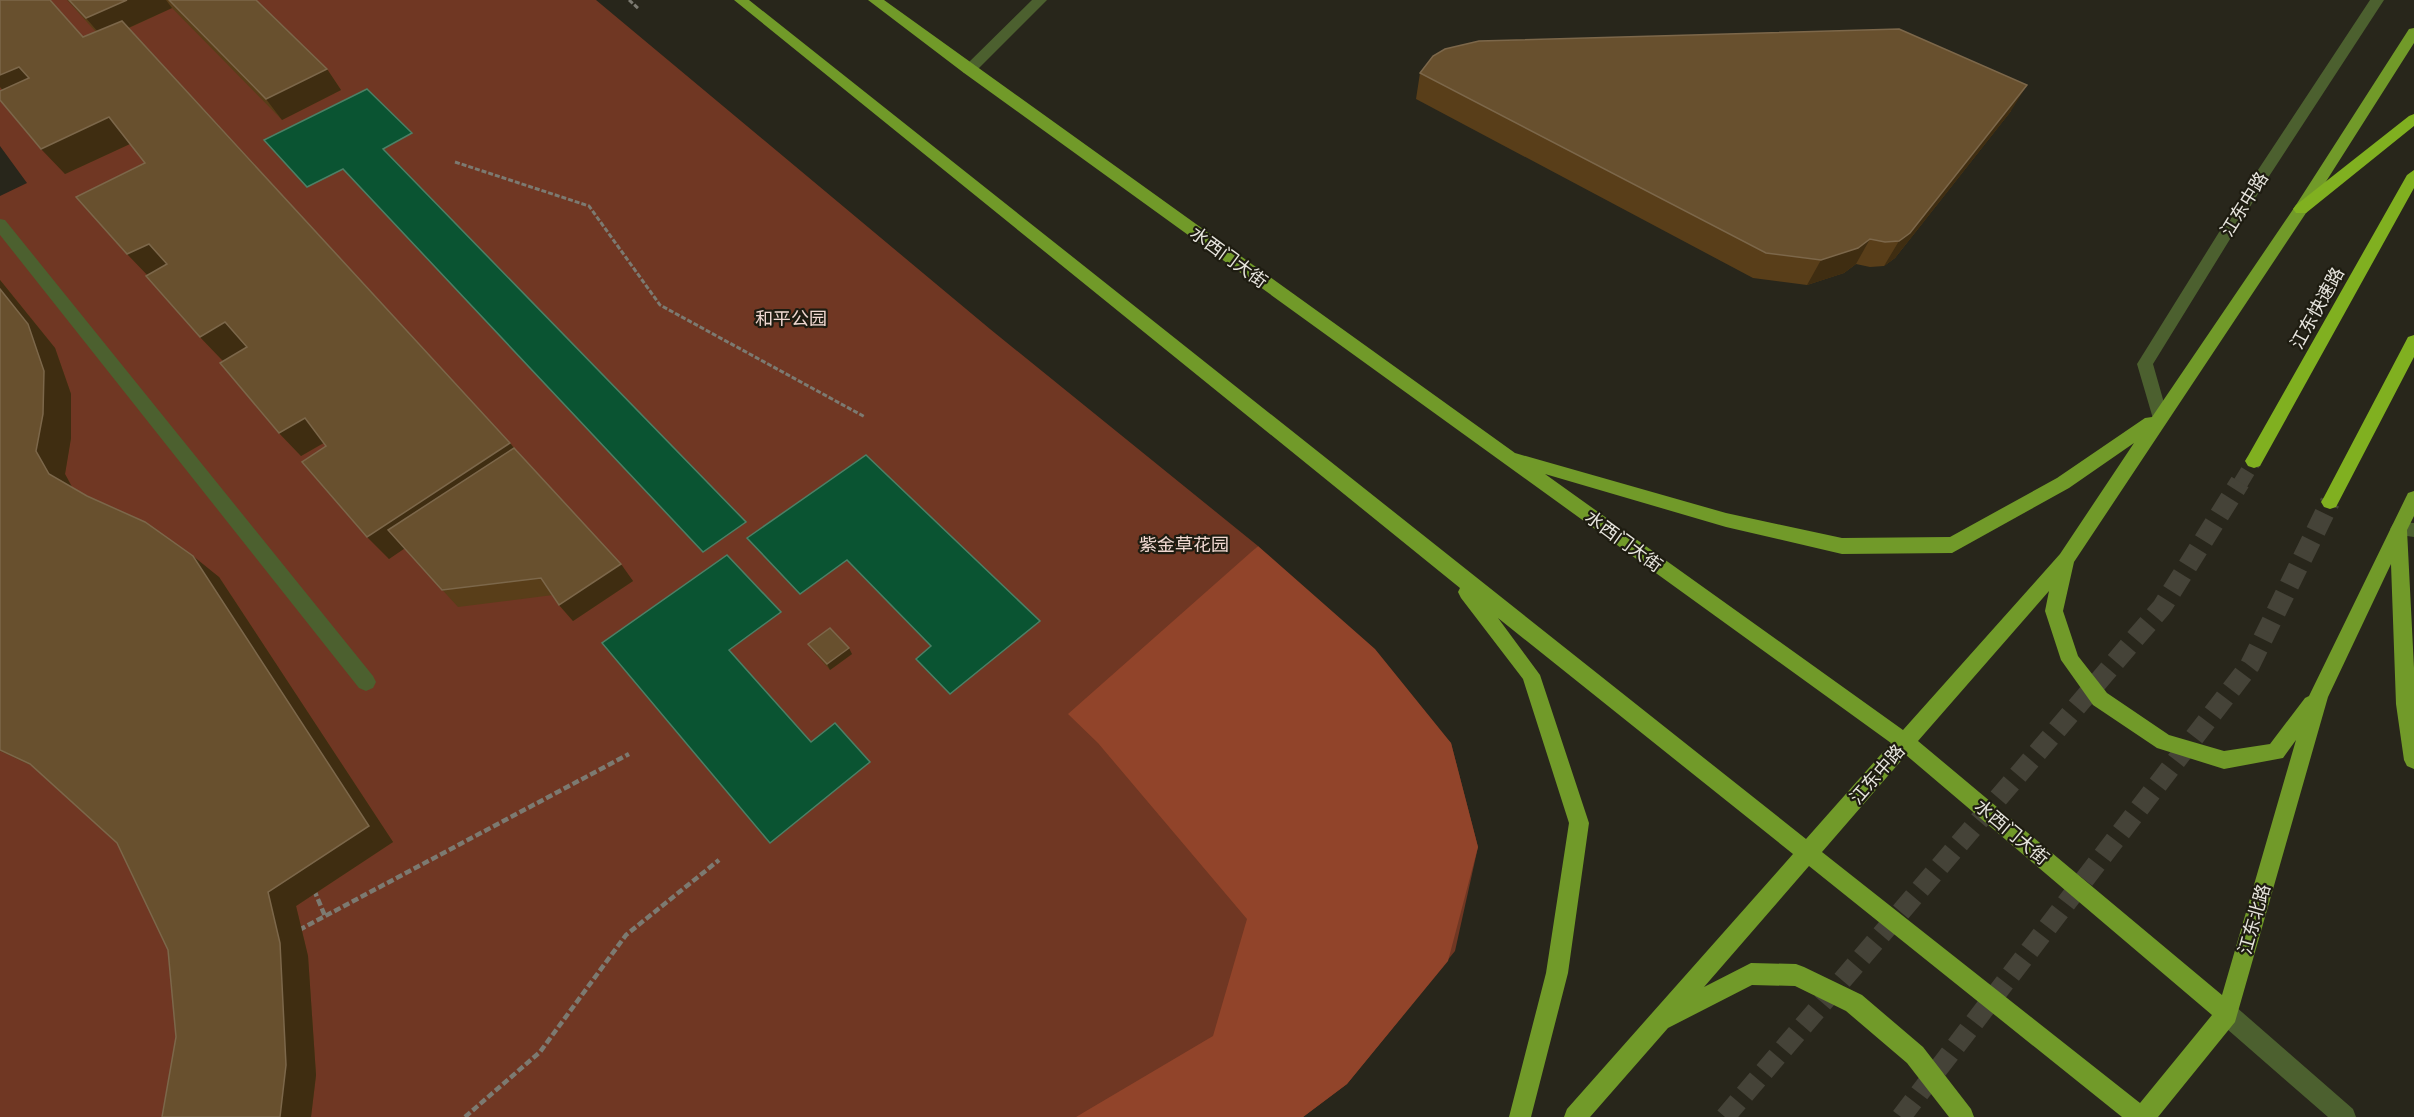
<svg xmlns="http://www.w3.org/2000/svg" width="2414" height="1117" viewBox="0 0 2414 1117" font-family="'PT Sans','Noto Sans SC',sans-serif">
<rect width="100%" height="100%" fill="#28261b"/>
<path fill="#703723" d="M0,0H596L990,329L1258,546L1255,549L1451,743L1478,847L1455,951L1347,1084L1303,1117H0V196L27,183L0,146Z"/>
<path fill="#91442a" d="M1258,546L1375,649L1451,743L1478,847L1448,961L1347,1084L1303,1117H1076L1213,1036L1247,919L1098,743L1068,714Z"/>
<path fill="#0a5432" stroke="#4c8066" stroke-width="1.5" d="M367,89L412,133L383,149L746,522L703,552L343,169L307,187L264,140Z
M866,455L1040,621L950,694L916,659L931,646L847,560L800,594L747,538Z
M727,555L781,612L729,650L811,742L835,723L870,762L770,843L602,643Z"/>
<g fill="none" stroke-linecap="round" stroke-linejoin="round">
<path stroke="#454338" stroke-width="15" stroke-dasharray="15 8" stroke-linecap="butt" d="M2240,484L2254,461"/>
<path stroke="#454338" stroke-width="20" stroke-dasharray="20 10" stroke-linecap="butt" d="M1725,1117L2162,607L2240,482
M1901,1117L2250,665L2330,502"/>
<path stroke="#7c7a71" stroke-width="3" stroke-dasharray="5 2" stroke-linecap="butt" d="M629,0L639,9
M455,162L589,206L660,305L865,417"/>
<path stroke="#7c7a71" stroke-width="4.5" stroke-dasharray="7 3" stroke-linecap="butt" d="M314,890L325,916
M299,930L629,754
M465,1117L540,1052L626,935L719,860"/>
<path fill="#4c602f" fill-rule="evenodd" d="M1032,0H1047L974,73H964L962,70L964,67Z
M2370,0H2384L2264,184L2153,364L2168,417L2166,422L2160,424L2154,422L2137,364L2254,176Z
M0,219L5,220L373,676L376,682L373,688L366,691L359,688L0,235Z
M2399,522L2414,523V537L2393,534L2390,529L2393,524Z
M2227,1003L2235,1006L2353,1109L2356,1117H2328L2219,1022L2216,1014L2219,1006Z"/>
<path fill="#719a29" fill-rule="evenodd" d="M734,0H749L1806,839L1891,743L964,73L868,0H884L1515,453L1726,513L1842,538L1950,537L2057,478L2145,418L2152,417L2296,205L2409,29L2414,28V43L2306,213L2074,562L2063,611L2078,656L2107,693L2169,735L2224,751L2270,744L2305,698L2309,696L2408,493L2414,491V516L2407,530L2414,668V769L2407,766L2404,760L2396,704L2391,564L2328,697L2235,1022L2158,1117H2122L1809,866L1704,987L1751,963L1796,964L1804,967L1862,995L1923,1047L1971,1109L1974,1117H1949L1907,1063L1846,1011L1795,986L1752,985L1668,1028L1590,1117H1564L1567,1109L1793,854L1498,618L1540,675L1589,823L1568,973L1531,1117H1509L1546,973L1569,823L1523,679L1461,598L1458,592L1460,588ZM2134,443L2060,554L1903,730L1545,474L1726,527L1842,554L1952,553L2069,488ZM2049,591L2045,611L2061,660L2093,705L2157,748L2224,769L2283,758L2296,740L2222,995L1918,741ZM1906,755L2212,1015L2140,1103L1822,852Z"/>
<path fill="#80b020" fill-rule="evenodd" d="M2414,114V126L2306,213H2296L2293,209L2296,205L2409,116Z
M2414,170V188L2260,466L2254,468L2248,466L2245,461L2248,456L2407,175Z
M2414,335V357L2336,507L2330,509L2324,507L2321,502L2324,497L2408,337Z"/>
</g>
<path fill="#593e19" d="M0,0L83,37L96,32L67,0H256L327,69L341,90L282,120L172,8L129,28L510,443L633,581L573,621L559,605L553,595L458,607L404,548L389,559L324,443L301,456L279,433L223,361L200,337L147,275L145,163L130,144L65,174L0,87Z
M1420,73L2011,111L1895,258L1884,266L1870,267L1856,264L1844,273L1807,285L1753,278L1416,99Z
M0,280L55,348L71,394V438L65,474L72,488L219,577L393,842L296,906L308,956L316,1075L311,1117H162L176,1037L168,950L117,843L32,766L0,751Z
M808,644L852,654L830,670L811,649Z"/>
<path fill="#3f2d11" d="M127,0H166L172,8L104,39L86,18Z
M19,67L42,93L16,105L0,87V75Z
M327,69L341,90L282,120L266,99Z
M2027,85L2011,111L1895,258L1884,266L1899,241Z
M109,117L132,143L65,174L41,149Z
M1870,239L1856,264L1844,273L1807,285L1821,260Z
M149,244L172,269L151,279L127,254Z
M0,280L55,348L71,394V438L65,474L77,496L49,474L36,451L0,289Z
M225,322L248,347L223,361L200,337Z
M305,418L327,441L301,456L279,433Z
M510,443L527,466L389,559L367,537Z
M193,556L219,577L393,842L296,906L308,956L316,1075L311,1117H280L268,892Z
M621,564L633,581L573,621L559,605Z
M849,648L852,654L830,670L827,664Z"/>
<path fill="#68502e" stroke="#7c674a" stroke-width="1.5" d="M0,0H50L83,37L122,21L510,443L367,537L302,462L326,446L305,418L279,433L220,363L247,347L225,322L200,337L146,276L167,264L149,244L127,254L76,197L145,163L109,117L41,149L0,100V91L29,78L19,67L0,75Z
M69,0H127L86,18Z
M169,0H256L327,69L266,99Z
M1899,29L2027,85L1910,233L1899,241L1885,242L1870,239L1858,248L1821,260L1766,253L1420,73L1433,56L1445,49L1479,41Z
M0,289L28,324L44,371L43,414L36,451L49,474L87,496L145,522L193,556L369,826L268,892L280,943L286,1065L280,1117H162L176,1037L168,950L117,843L30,764L0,750Z
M514,448L621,564L559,605L541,578L442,590L388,530Z
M830,628L849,648L827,664L808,644Z"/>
<g text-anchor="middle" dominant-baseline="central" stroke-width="4.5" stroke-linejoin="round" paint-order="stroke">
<g font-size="18" fill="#e7e5de" stroke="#1e1c11">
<text transform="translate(2244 204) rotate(-58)">江东中路</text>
<text transform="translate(1229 257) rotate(36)">水西门大街</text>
<text transform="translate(2317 308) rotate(-61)">江东快速路</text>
<text transform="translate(1624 541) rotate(36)">水西门大街</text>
<text transform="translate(1877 774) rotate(-49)">江东中路</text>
<text transform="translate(2012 832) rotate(40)">水西门大街</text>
<text transform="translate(2254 919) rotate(-74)">江东北路</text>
</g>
<g font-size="18" fill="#f0d8d1" stroke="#1e1c11">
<text x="791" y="318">和平公园</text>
<text x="1184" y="544">紫金草花园</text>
</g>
</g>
</svg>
